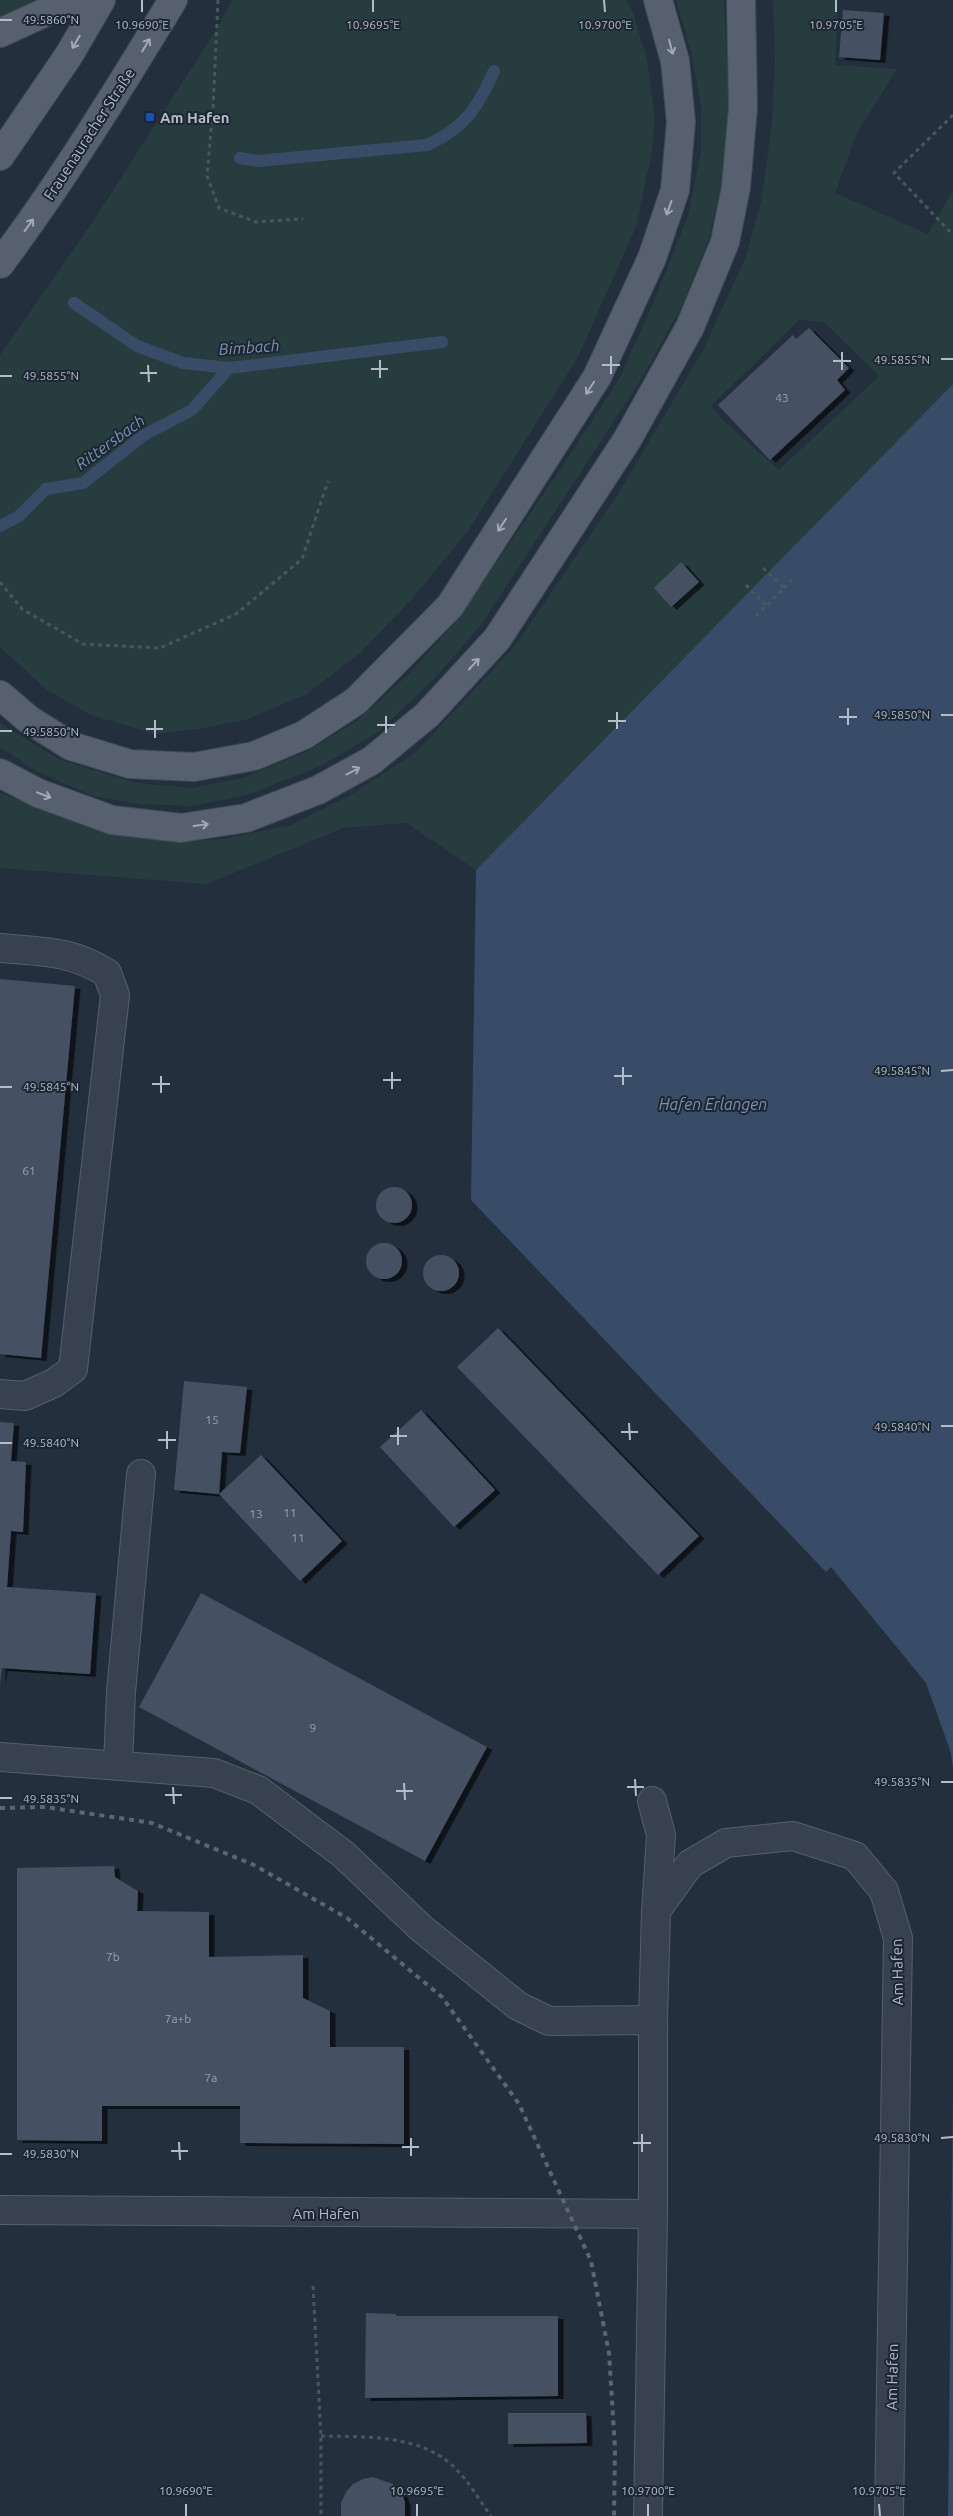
<svg xmlns="http://www.w3.org/2000/svg" width="953" height="2516" viewBox="0 0 953 2516" font-family="Ubuntu,sans-serif">
<defs>
<filter id="shadow"><feDropShadow dx="5.5" dy="3" stdDeviation="0" flood-color="#0009"/></filter>
</defs>
<rect width="100%" height="100%" fill="#242f3e"/>
<path fill="#263c3f" fill-rule="evenodd" d="M0,0H34L0,50Z
M232,0H626L633,13L647,60L655,118L652,152L636,227L578,357L468,531L411,600L360,653L307,694L248,719L199,729L155,734L91,715L47,690L0,647V355L94,220L218,27Z
M676,0H724L729,100L727,160L709,239L682,306L642,378L481,625L434,679L378,732L321,766L247,795L192,806L138,804L93,796L36,771L0,747V723L60,760L137,783L192,788L243,778L308,751L358,720L410,673L456,621L564,464L619,379L651,308L688,216L701,152V106L691,51Z
M773,0H838L835,65L897,69L857,133L835,193L928,234L953,190V384L476,870L406,823L343,828L207,884L0,868V793L110,833L172,842L223,839L291,825L352,794L416,752L515,646L618,494L702,352L745,259L761,203L772,124L775,59ZM799,320L824,322L879,376L779,470L724,421L711,406Z"/>
<path fill="#394c67" d="M953,384V1769L951,1753L926,1683L831,1567L826,1572L471,1200L476,870Z
M953,2094V2516H948Z"/>
<g fill="none" stroke-linecap="round" stroke-linejoin="round">
<path stroke="#394c67" stroke-width="12" d="M240,158L258,161L427,145C465,128 478,107 494,71
M74,303L137,346L183,363L229,368L442,342
M0,526L19,516L46,489L83,483L144,435L192,410L229,368"/>
</g>
<path fill="#455162" filter="url(#shadow)" d="M843,10L884,13L880,60L839,57Z
M809,328L849,368L837,380L845,390L770,460L718,405L793,335L796,339Z
M681,562L699,582L671,607L654,588Z
M0,979L75,986L41,1358L0,1354Z
M376 1205a18 18 0 1 1 36 0a18 18 0 1 1-36 0Z
M366 1261a18 18 0 1 1 36 0a18 18 0 1 1-36 0Z
M423 1273a18 18 0 1 1 36 0a18 18 0 1 1-36 0Z
M498,1328L699,1536L658,1575L457,1367Z
M184,1381L247,1387L240,1453L222,1452L219,1494L174,1490Z
M421,1410L495,1490L454,1527L380,1447Z
M0,1422L14,1423L11,1461L26,1462L23,1532L11,1531L7,1587L96,1593L90,1674L2,1668L0,1683Z
M261,1455L342,1541L300,1581L219,1494Z
M201,1593L487,1747L425,1861L139,1707Z
M114,1866L115,1877L138,1891L137,1911L209,1912V1957L303,1955V1998L330,2011V2047H404V2144L240,2143V2106H102V2141L17,2140V1868Z
M366,2313L396,2314V2316H558V2396L365,2398Z
M508,2413H586L587,2443L508,2444Z
M373,2477L393,2484L401,2492L405,2502V2516H341V2503L346,2492L353,2484L363,2479Z"/>
<g fill="none" stroke-linecap="round" stroke-linejoin="round">
<defs>
<path id="minor" d="M0,948C43,952 69,950 107,973L115,995L73,1369L54,1383L25,1396L0,1394
M0,1757L214,1773L258,1790L343,1854L421,1928L518,2006L549,2021L653,2020
M118,1765L121,1692L141,1474
M652,1801L661,1835L656,1911
M0,2210L653,2214
M648,2516L653,2214V2020L656,1911L690,1864L726,1843L793,1836L855,1856L884,1891L898,1938L889,2516"/>
<path id="major" d="M0,33L72,0
M0,156L69,55L101,0
M0,264C63,180 118,90 173,0
M0,695L28,719L71,746L130,764L194,767L254,756L304,735L356,701L450,606L597,377L652,258L675,190L681,122L675,61L658,0
M0,773L38,793L112,820L181,828L246,818L318,790L371,761L427,715L497,639L627,440L690,327L725,242L736,187L743,107L741,0"/>
</defs>
<use href="#minor" stroke="#565f6c" stroke-width="30"/>
<use href="#major" stroke="#414a57" stroke-width="30"/>
<path stroke="#44595c" stroke-width="3" stroke-dasharray="4 4" stroke-linecap="butt" d="M218,0L213,108L207,176L219,208L256,222L303,219
M953,115L894,173L953,235
M763,568L784,588
M0,582L22,609L83,644L160,648L236,614L302,559L328,481
M746,585L766,606
M756,616L792,580
M313,2286L321,2436V2516
M321,2436C365,2437 420,2434 454,2467C468,2480 479,2500 491,2516"/>
<use href="#minor" stroke="#38414e" stroke-width="28"/>
<use href="#major" stroke="#56606e" stroke-width="28"/>
<path stroke="#5a6575" stroke-width="4" stroke-dasharray="5 5" stroke-linecap="butt" d="M0,1808L45,1807L152,1823L254,1865L347,1918L442,1997L519,2104L591,2261L609,2353L615,2448L614,2516"/>
</g>
<defs><path id="oneway-shaft" d="M-6 0H5M1.5-3L5.5 0L1.5 3" fill="none" stroke-width="1.6" stroke-linecap="round" stroke-linejoin="round" transform="scale(1.25)"/></defs>
<g stroke="#a1aab7">
<use href="#oneway-shaft" transform="translate(76 42) rotate(120)"/>
<use href="#oneway-shaft" transform="translate(146 45) rotate(-59)"/>
<use href="#oneway-shaft" transform="translate(671 47) rotate(75)"/>
<use href="#oneway-shaft" transform="translate(669 208) rotate(109)"/>
<use href="#oneway-shaft" transform="translate(29 225) rotate(-54)"/>
<use href="#oneway-shaft" transform="translate(590 388) rotate(123)"/>
<use href="#oneway-shaft" transform="translate(502 525) rotate(123)"/>
<use href="#oneway-shaft" transform="translate(474 664) rotate(-47)"/>
<use href="#oneway-shaft" transform="translate(353 771) rotate(-28)"/>
<use href="#oneway-shaft" transform="translate(44 795) rotate(21)"/>
<use href="#oneway-shaft" transform="translate(201 825) rotate(-8)"/>
</g>
<path fill="none" stroke="#b4bcc9" stroke-width="2" d="M142,0V12M373,0V12M604,0L605,12M836,0V12M0,20H12M842,352V370M611,356V374M941,359H953M380,360V378M833,361H851M148,365L149,382M602,365H620M371,369H388M140,373H157M0,376H12M848,708V725M617,712V729M941,715H953M386,716V733M839,717H857M155,720V738M608,721H626M377,725H395M146,729H163M0,731H12M623,1067V1085M941,1071L953,1070M392,1072V1089M161,1076V1093M614,1076H632M383,1080H401M152,1084H170M0,1087H12M629,1423L630,1440M941,1426H953M398,1427V1445M167,1431V1449M621,1432H638M390,1436H407M158,1440H176M0,1443H12M635,1779L636,1796M941,1782H953M404,1783L405,1800M173,1787L174,1804M627,1787H644M396,1791H413M165,1795H182M0,1798H12M642,2134V2152M411,2138V2156M941,2138L953,2137M179,2142L180,2160M633,2143H651M402,2147H419M171,2151H188M0,2154H12M186,2504V2516M417,2504V2516M648,2504V2516M879,2504L880,2516"/>
<rect fill="#1a4fb4" stroke="#1d2633" stroke-width="2" x="145" y="112" width="10" height="10" rx="2.5"/>
<g text-anchor="middle" dominant-baseline="central" stroke-width="4" stroke-linejoin="round" paint-order="stroke">
<g font-size="12" fill="#98a1af">
<text x="782" y="397">43</text>
<text x="29" y="1170">61</text>
<text x="212" y="1419">15</text>
<text x="290" y="1512">11</text>
<text x="256" y="1513">13</text>
<text x="298" y="1537">11</text>
<text x="313" y="1727">9</text>
<text x="113" y="1956">7b</text>
<text x="178" y="2018">7a+b</text>
<text x="211" y="2077">7a</text>
</g>
<g font-size="15" font-weight="bold" fill="#b4bcc9" stroke="#1d2633" text-anchor="start">
<text x="160" y="117">Am Hafen</text>
</g>
<g font-size="15" fill="#b4bcc9" stroke="#1d2633">
<text transform="translate(89 134) rotate(-57)">Frauenauracher Straße</text>
<text transform="translate(897 1972) rotate(-91)">Am Hafen</text>
<text x="326" y="2213">Am Hafen</text>
<text transform="translate(892 2377) rotate(-89)">Am Hafen</text>
</g>
<g font-size="16" font-style="italic" fill="#7c92b1" stroke="#1d2633">
<text transform="translate(249 347) rotate(-4)">Bimbach</text>
<text transform="translate(110 442) rotate(-36)">Rittersbach</text>
<text x="713" y="1104">Hafen Erlangen</text>
</g>
</g>
<g font-size="12" text-anchor="middle" fill="#b4bcc9" stroke="#1d2633" stroke-width="4" stroke-linejoin="round" paint-order="stroke">
<text x="51" y="24">49.5860°N</text>
<text x="142" y="29">10.9690°E</text>
<text x="373" y="29">10.9695°E</text>
<text x="605" y="29">10.9700°E</text>
<text x="836" y="29">10.9705°E</text>
<text x="902" y="364">49.5855°N</text>
<text x="51" y="380">49.5855°N</text>
<text x="902" y="719">49.5850°N</text>
<text x="51" y="736">49.5850°N</text>
<text x="902" y="1075">49.5845°N</text>
<text x="51" y="1091">49.5845°N</text>
<text x="902" y="1431">49.5840°N</text>
<text x="51" y="1447">49.5840°N</text>
<text x="902" y="1786">49.5835°N</text>
<text x="51" y="1803">49.5835°N</text>
<text x="902" y="2142">49.5830°N</text>
<text x="51" y="2158">49.5830°N</text>
<text x="186" y="2495">10.9690°E</text>
<text x="417" y="2495">10.9695°E</text>
<text x="648" y="2495">10.9700°E</text>
<text x="879" y="2495">10.9705°E</text>
</g>
</svg>
